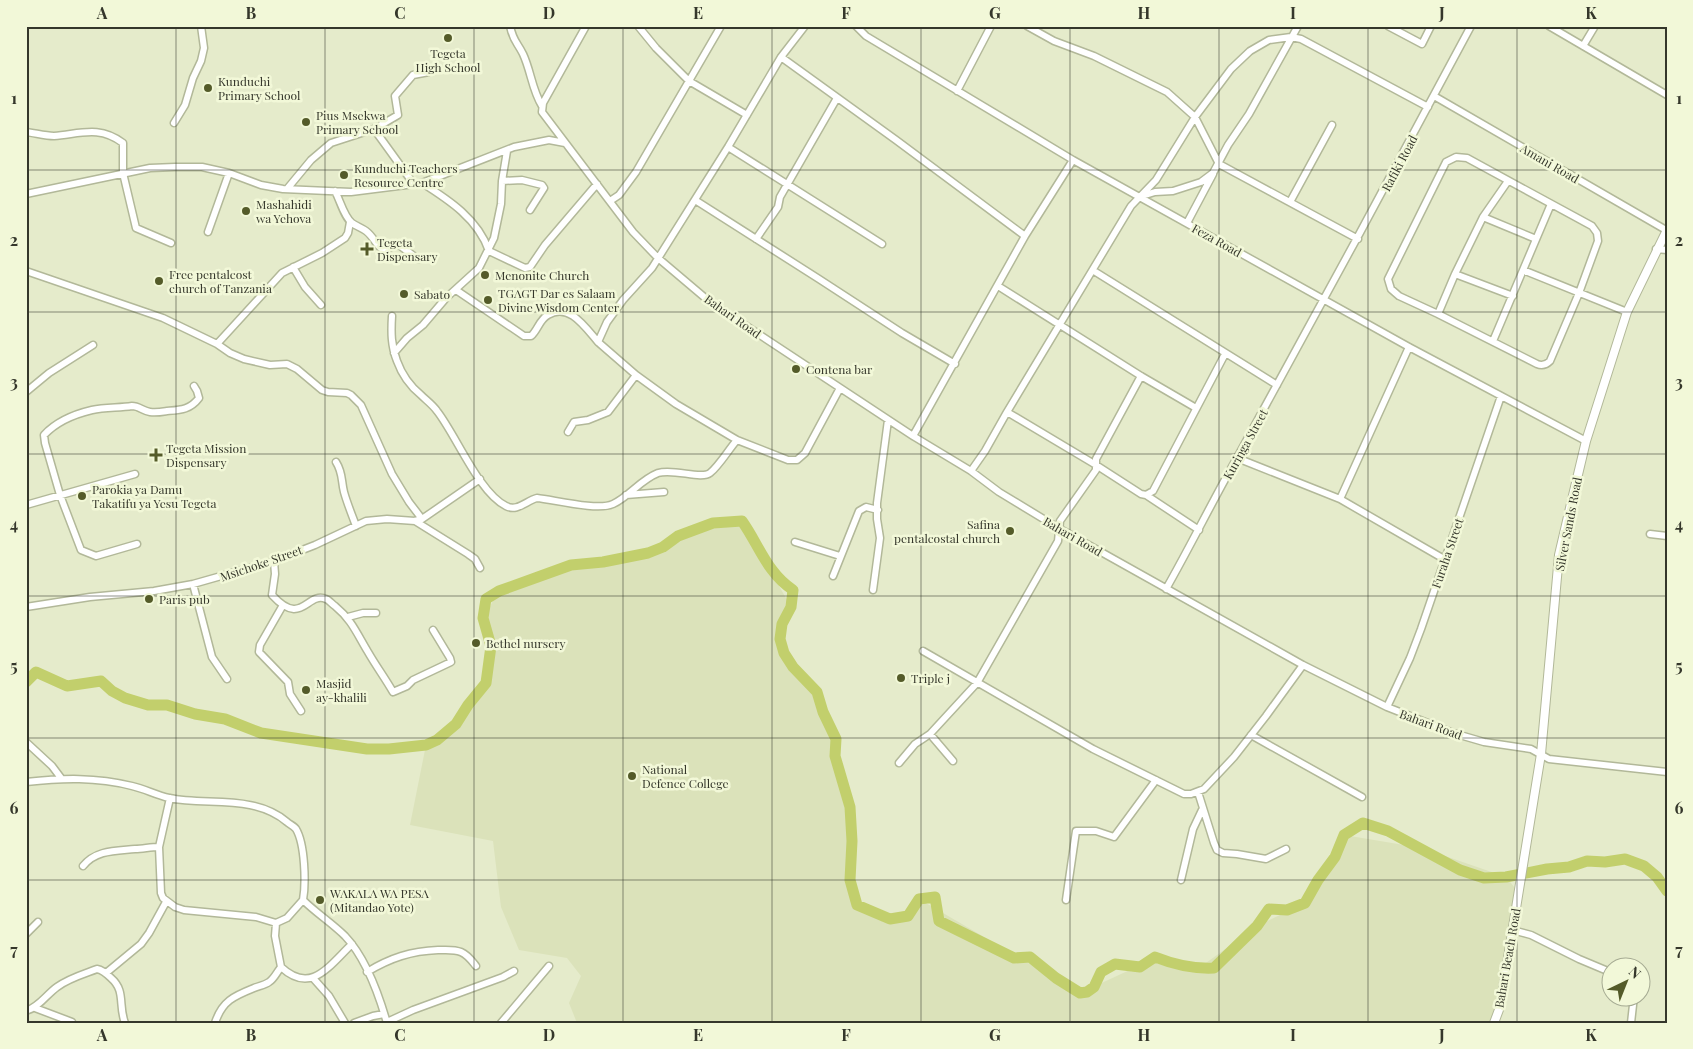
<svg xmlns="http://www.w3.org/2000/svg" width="1693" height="1049" viewBox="0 0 1693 1049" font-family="'Playfair Display',serif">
<rect width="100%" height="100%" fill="#e5ebcb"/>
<path fill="#dbe2ba" d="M742,521L791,607L780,639L810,685L836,739L850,807V880L857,905L890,919L908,916L919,899L1080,993L1147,962L1199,968L1257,926L1305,903L1344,835L1422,848L1506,877L1519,893L1494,1023H577L569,1003L581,976L567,958L519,950L501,907L493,841L410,825L426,745L456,724L486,683L491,646L483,618L499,591L571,565L634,556L693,531Z"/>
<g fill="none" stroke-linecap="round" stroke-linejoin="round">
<path stroke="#c2cf6c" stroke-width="11" d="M26,682L36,672L67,686L101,681L112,691L125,698L148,705H167L195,714L225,719L261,733L367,749H389L426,745L437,740L456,724L468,705L486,683L491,646L483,618L486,599L499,591L571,565L603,562L648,553L663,547L678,536L713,523L742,521C759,545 767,573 793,590L791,607L782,624L780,639L784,653L793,667L817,692L823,712L836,739L835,756L850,807L852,841L850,880L857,905L890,919L908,916L919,899L935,897L939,921L1014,958L1030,957L1056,978L1080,993L1087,992L1094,987L1101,972L1115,964L1140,967L1155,957C1175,965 1193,969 1214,968L1257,926L1269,909L1287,910L1305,903L1318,880L1335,857L1344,835L1363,823L1388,831L1460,870L1484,878L1506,877L1547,869L1569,867L1587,861L1605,862L1625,859L1644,866L1657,877L1667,891"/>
<defs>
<path id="minor" d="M510,26C513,41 517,42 523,54C531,71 532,90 542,106
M586,26L543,103L542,112L633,232L658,258L710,302L913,436L971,471L999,492L1060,529L1303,665L1387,707L1453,733L1484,742L1531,749L1549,759L1667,772
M638,26L656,48L689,81L747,115
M856,26L866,36L1073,160L1409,347L1586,441
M1027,26L1054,41L1094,56L1167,92L1195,117L1219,164L1358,239
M1388,26L1422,44L1431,26
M1549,26L1667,95
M1583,46L1595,26
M781,57L896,140L1025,236
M957,91L991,26
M1434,96L1666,230
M174,123L185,105L193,78L201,61L204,48L201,26
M374,129L413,183
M26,132C35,133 45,136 54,136C80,134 99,125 123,143V173L136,228L171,243
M728,147L882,244
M507,151L502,181L522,180L542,185L544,188L530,210
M1456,157L1467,158L1592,226L1597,233L1598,241L1579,293L1550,361C1546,365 1542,366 1537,364L1438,314L1399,296L1391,289L1388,279L1446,162Z
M422,183C449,200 478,219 489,251L525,268L530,267L545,245L597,184
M287,189L311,160L331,143L374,129L398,115L395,96L413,75L429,72
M335,191C340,200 344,217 352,223C356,226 362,228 366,231C379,241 378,258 396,244L399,245L418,259
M26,194L150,168L175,167H202L229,173L261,185L283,189L351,192L422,183L514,147L549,140L565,143
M1142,196L1155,192L1173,191L1201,182L1213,173L1228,145L1249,114L1298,26
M695,200L819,279L902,333L955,364
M610,201L619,195L636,172L721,26
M1290,202L1332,125
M1483,217L1536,239
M1187,223L1213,174
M208,232L229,173
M756,239L778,207L780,197L837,98
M1656,249L1667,250
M293,267L305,287L321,305
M1523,270L1627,312
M26,271L163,318L217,344L230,353L244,359L270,365L287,364L297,369L322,390L328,392L347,393L351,395L361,405L392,474L409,502L422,519
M1094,271L1277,385
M1455,274L1513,296
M998,286L1141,376L1196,408
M456,290L524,336H531C538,330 539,320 548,315C569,302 585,327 598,342L607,322L623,300L652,268L728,147L781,57L805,26
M1438,314L1455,274L1483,217L1508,181
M392,316C391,332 391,346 397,361C402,375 410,386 421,395C426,400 433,405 437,411C456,435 479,493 506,506C517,512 526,501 537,498C555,500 598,511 613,504C630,496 640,480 658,473C674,468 701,480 710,473C719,466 729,449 737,440
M1493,341L1551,204
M598,342L636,375L676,404L737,440L788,460H797L805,453L840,388
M217,344L282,273L322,253L345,238L348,233L350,222
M394,353L407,338L423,325L446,298L479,268L494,238L501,204L502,181
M26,392L49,373L93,345
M1007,412L1096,465L1141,494L1146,495L1199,530
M568,432L574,422L588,420L608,412L636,375
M913,436L1025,236L1073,160
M1237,458L1340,499L1444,559
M336,462C343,473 341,480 344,492C347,503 352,515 356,526
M971,471L985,451L1007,412L1131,206L1156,180L1195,117L1231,69L1250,51L1269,40L1291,37L1301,39L1428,107
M626,495L664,492
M1146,495L1153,491L1225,354
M1340,499L1409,347
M26,505L135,474
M415,521L468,554L475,559L480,568
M1650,534L1667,536
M795,542L840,556
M137,544L96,556L81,550L60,495L45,443L44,435C56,422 75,414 92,410C105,407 119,408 132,406C139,406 143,411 150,412C156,413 161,412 167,411C180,410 190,410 199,398L197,391L194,386
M274,561L275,574L272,595C302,628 307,591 326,599C329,600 332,604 335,606C352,620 357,634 368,652C376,666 385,678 393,692L407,686L413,680L451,662L450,658L433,630
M833,576L859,511L866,507L878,510
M193,584L212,657L227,679
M1166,589C1191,545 1213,500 1238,456C1317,313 1394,170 1471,26
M873,590L880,538L877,519V503L888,420
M283,605L260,645L259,652L288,682L290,694L301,711
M26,607L90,597L154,591L193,584L274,561L315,545L366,521L387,519L415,521L422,519L480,479
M348,617L363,613H376
M923,651L1093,749L1184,794H1191L1204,789L1234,757L1266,716L1303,665
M1387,707L1410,658L1421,629L1501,396
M930,734L953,761
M1251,735L1362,797
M26,742L52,766L61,778
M899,763L915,744L930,734L977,683L1058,541L1060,521L1096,470V459L1141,376
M26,782C63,778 96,777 132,786C145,789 156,795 169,798C207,806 254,794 287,822C289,824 294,826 296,829C305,844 306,883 303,900C316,913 332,923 345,936C365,957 379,995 387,1023
M1198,792L1214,843L1217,850L1223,853L1237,854L1266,859L1286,849
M170,798L159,847L161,893L163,898L175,907L184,910L256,917L276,923L287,918L303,900
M83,866C96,850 115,851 135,849C143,849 150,847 159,847
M1181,880L1193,829L1202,810
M1066,900L1076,831H1096L1114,837L1156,780
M1512,930L1531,935L1579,959L1610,972
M26,934L38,922
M281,967C311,995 329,966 352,944
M367,972C390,958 411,951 438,950C446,950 454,949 461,952C468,955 472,961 476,966
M106,973L141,944L149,933L166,902
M313,978L329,996L345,1023
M35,1008L72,1022
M26,1011C39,1007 46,995 57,987C69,978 84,974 97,969C103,970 107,974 111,978C126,991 118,1005 125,1023
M387,1022L413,1010L503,977L514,971
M215,1023C222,1001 234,996 254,988C259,986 265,985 269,982C274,979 277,972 281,967L275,936L276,923
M354,1023L373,1016L384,1014
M501,1023L549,966
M1631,1023L1634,996"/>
<path id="tertiary" d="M1494,1023L1500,1007L1541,754L1559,555L1570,508L1586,441L1627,312L1667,230"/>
</defs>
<use href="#minor" stroke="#b2b899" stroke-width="9"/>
<use href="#tertiary" stroke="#b2b899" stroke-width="10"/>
<use href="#minor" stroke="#fff" stroke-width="6"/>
<use href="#tertiary" stroke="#fff" stroke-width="8"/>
</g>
<path fill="none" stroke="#35372b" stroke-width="1" stroke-opacity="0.55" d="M176,26V1023M325,26V1023M474,26V1023M623,26V1023M772,26V1023M921,26V1023M1070,26V1023M1219,26V1023M1368,26V1023M1517,26V1023M26,170H1667M26,312H1667M26,454H1667M26,596H1667M26,738H1667M26,880H1667"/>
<g fill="#545b29" stroke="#f2f8d8" stroke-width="2">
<circle cx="448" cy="38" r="5"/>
<circle cx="208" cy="88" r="5"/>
<circle cx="306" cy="122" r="5"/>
<circle cx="344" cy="175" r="5"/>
<circle cx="246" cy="211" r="5"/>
<path d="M364.5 241.5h5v5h5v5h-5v5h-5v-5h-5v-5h5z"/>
<circle cx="485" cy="275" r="5"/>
<circle cx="159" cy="281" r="5"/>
<circle cx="404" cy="294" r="5"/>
<circle cx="488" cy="300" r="5"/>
<circle cx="796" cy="369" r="5"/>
<path d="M153.5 447.5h5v5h5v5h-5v5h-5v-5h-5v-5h5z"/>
<circle cx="82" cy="496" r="5"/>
<circle cx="1010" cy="531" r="5"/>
<circle cx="149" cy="599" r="5"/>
<circle cx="476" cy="643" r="5"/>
<circle cx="901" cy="678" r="5"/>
<circle cx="306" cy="690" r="5"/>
<circle cx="632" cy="776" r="5"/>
<circle cx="320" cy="900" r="5"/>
</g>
<g text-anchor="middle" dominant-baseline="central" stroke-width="5" stroke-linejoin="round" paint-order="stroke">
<g font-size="12" fill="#35372b" stroke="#f2f8d8" text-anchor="start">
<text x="448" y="53" text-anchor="middle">Tegeta<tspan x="448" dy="14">High School</tspan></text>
<text x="218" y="81">Kunduchi<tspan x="218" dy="14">Primary School</tspan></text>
<text x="316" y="115">Pius Msekwa<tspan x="316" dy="14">Primary School</tspan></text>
<text x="354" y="168">Kunduchi Teachers<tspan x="354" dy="14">Resource Centre</tspan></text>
<text x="256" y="204">Mashahidi<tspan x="256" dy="14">wa Yehova</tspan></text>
<text x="377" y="242">Tegeta<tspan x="377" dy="14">Dispensary</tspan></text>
<text x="169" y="274">Free pentalcost<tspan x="169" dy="14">church of Tanzania</tspan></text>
<text x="495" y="275">Menonite Church</text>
<text x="498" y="293">TGAGT Dar es Salaam<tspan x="498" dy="14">Divine Wisdom Center</tspan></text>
<text x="414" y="294">Sabato</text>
<text x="806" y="369">Contena bar</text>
<text x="166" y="448">Tegeta Mission<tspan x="166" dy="14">Dispensary</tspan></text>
<text x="92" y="489">Parokia ya Damu<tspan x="92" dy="14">Takatifu ya Yesu Tegeta</tspan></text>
<text x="1000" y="524" text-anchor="end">Safina<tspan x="1000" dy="14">pentalcostal church</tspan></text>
<text x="159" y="599">Paris pub</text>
<text x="486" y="643">Bethel nursery</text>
<text x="911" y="678">Triple j</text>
<text x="316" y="683">Masjid<tspan x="316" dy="14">ay-khalili</tspan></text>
<text x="642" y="769">National<tspan x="642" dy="14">Defence College</tspan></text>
<text x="330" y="893">WAKALA WA PESA<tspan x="330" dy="14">(Mitandao Yote)</tspan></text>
</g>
<g font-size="12" fill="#35372b" stroke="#f2f8d8">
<text transform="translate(1399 163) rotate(-62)">Rafiki Road</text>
<text transform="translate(1550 163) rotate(30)">Amani Road</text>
<text transform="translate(1217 240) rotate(29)">Feza Road</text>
<text transform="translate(733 316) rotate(35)">Bahari Road</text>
<text transform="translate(1245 444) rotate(-61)">Kuringa Street</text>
<text transform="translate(1568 524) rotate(-79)">Silver Sands Road</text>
<text transform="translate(1073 536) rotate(30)">Bahari Road</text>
<text transform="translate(1447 553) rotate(-71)">Furaha Street</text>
<text transform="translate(261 563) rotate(-19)">Msichoke Street</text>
<text transform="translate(1431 724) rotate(20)">Bahari Road</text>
<text transform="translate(1507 958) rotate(-80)">Bahari Beach Road</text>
</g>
</g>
<rect width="1693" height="1049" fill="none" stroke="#f2f8d8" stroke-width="55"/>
<g transform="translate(1626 982) rotate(43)"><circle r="24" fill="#f2f8d8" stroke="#a6ab93"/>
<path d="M0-4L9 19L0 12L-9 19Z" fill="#545b29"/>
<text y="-8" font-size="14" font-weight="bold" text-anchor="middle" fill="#35372b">N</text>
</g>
<rect x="28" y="28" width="1638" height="994" fill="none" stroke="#35372b" stroke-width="2"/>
<g font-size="16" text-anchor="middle" font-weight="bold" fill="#35372b">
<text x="102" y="19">A</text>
<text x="251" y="19">B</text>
<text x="400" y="19">C</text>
<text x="549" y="19">D</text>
<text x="698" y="19">E</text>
<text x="846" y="19">F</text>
<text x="995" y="19">G</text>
<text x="1144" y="19">H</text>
<text x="1293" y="19">I</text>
<text x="1442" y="19">J</text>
<text x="1591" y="19">K</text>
<text x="14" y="104">1</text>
<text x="1679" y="104">1</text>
<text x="14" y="246">2</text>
<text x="1679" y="246">2</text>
<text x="14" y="388">3</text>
<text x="1679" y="388">3</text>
<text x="14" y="530">4</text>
<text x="1679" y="530">4</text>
<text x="14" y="672">5</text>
<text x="1679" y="672">5</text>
<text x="14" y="814">6</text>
<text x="1679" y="814">6</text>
<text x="14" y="956">7</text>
<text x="1679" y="956">7</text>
<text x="102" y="1041">A</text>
<text x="251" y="1041">B</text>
<text x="400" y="1041">C</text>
<text x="549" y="1041">D</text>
<text x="698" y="1041">E</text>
<text x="846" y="1041">F</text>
<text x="995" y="1041">G</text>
<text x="1144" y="1041">H</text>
<text x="1293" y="1041">I</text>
<text x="1442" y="1041">J</text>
<text x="1591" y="1041">K</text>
</g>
</svg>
